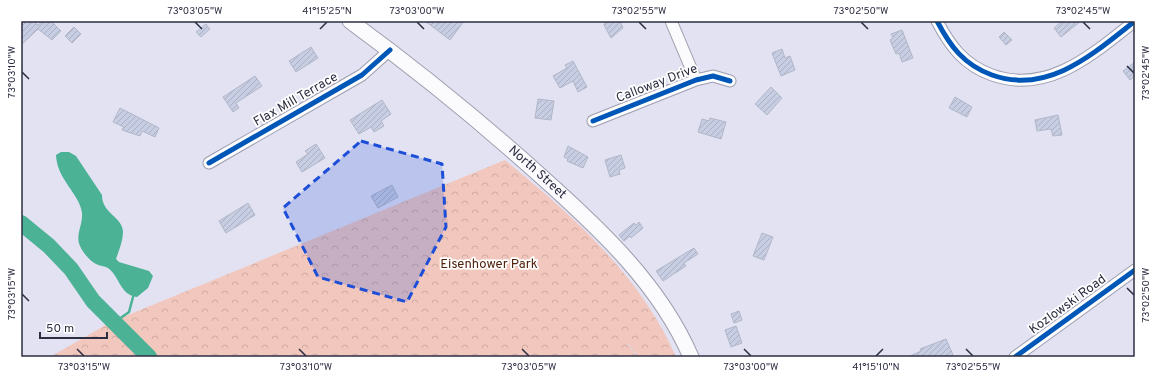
<svg xmlns="http://www.w3.org/2000/svg" width="1156" height="378" viewBox="0 0 1156 378" font-family="Overpass,sans-serif">
<defs>
<pattern id="forest-crowns" width="20" height="18" patternUnits="userSpaceOnUse"><rect width="20" height="18" fill="#f2c7be"/><path d="M2 6a3 3 0 1 1 6 0M12 15a3 3 0 1 1 6 0" fill="none" stroke="#d0aba4"/></pattern>
<pattern id="building-hatch" width="6" height="6" patternUnits="userSpaceOnUse"><rect width="6" height="6" fill="#c7cde2"/><path d="M-1 1l2-2M0 6l6-6M5 7l2-2" fill="none" stroke="#abb0c3"/></pattern>
</defs>
<rect width="100%" height="100%" fill="#e2e2f3"/>
<path fill="url(#forest-crowns)" d="M505,160C572,215 641,276 676,357H50L111,322Z"/>
<path fill="#4bb296" d="M61,152H69L76,156L102,195C102,214 123,217 123,232C123,241 119,250 116,259L119,262L149,271L153,276L148,288L137,297C120,295 120,277 108,268C104,266 100,266 96,264C90,261 83,253 80,246C75,235 83,225 82,213C80,194 57,180 56,155Z"/>
<g fill="none" stroke-linecap="round" stroke-linejoin="round">
<path stroke="#4bb296" stroke-width="2.5" d="M115,322L129,312L133,297"/>
<path stroke="#4bb296" stroke-width="16" d="M21,223L49,246L71,269L93,301L149,357"/>
</g>
<path fill="url(#building-hatch)" stroke="#b2b7c7" d="M21,21H34L38,25L43,21H51L61,31L52,40L38,29L21,45Z
M425,21H464L450,40Z
M606,21H620L623,28L611,38L604,25Z
M1062,21H1081L1061,37L1054,28Z
M206,24L210,29L201,37L196,32Z
M74,27L81,34L72,43L65,36Z
M902,30L913,58L902,62L899,53L896,54L890,40L893,38L891,34Z
M1004,32L1012,40L1006,45L999,37Z
M311,47L318,58L296,72L289,61Z
M782,49L785,58L790,56L795,70L781,76L772,53Z
M573,61L587,87L578,92L573,81L560,88L553,76L567,68L565,65Z
M1135,62V76L1130,80L1123,71Z
M255,76L262,86L236,103L239,108L233,112L223,97Z
M771,87L782,98L767,115L755,104Z
M955,97L972,107L967,117L949,108Z
M538,99L554,101L551,120L535,118Z
M382,100L391,114L381,121L384,126L374,132L371,127L359,134L350,120Z
M120,108L159,128L155,137L142,131L140,136L122,130L124,127L113,122Z
M1058,115L1062,135L1053,136L1051,129L1037,131L1035,120Z
M710,118L726,122L721,139L698,132L702,119L709,121Z
M316,144L325,158L302,172L296,162L308,154L305,151Z
M568,146L588,157L583,168L567,161L568,159L564,157Z
M621,155L625,168L619,170L620,174L610,177L605,160Z
M392,185L398,197L378,208L371,196Z
M248,203L255,215L226,233L219,221Z
M639,222L643,228L631,238L630,236L624,241L619,235L634,223L636,225Z
M762,233L773,237L764,260L753,256Z
M694,248L698,254L684,263L686,266L663,281L656,271Z
M739,311L742,320L734,323L731,314Z
M736,326L742,343L731,347L725,330Z
M946,339L953,355L947,357H908L921,351L920,349Z"/>
<g fill="none" stroke-linecap="round" stroke-linejoin="round">
<defs>
<path id="street" d="M671,21L696,80
M937,21C950,46 964,65 992,75C1048,95 1093,54 1135,21
M593,121L696,80L713,76L730,81
M209,163L362,75L390,50
M1015,357L1135,270"/>
<g id="secondary">
<path id="s1" d="M350,21C417,70 481,122 543,178C600,229 660,285 691,357"/>
</g>
</defs>
<use href="#street" stroke="#9d9dad" stroke-width="13"/>
<use href="#secondary" stroke="#9d9dad" stroke-width="17"/>
<path stroke="#d9d9de" stroke-width="1.5" stroke-dasharray="3 2" stroke-linecap="butt" d="M628,344L638,357"/>
<use href="#street" stroke="#fbfbfd" stroke-width="11"/>
<use href="#secondary" stroke="#fbfbfd" stroke-width="15"/>
<defs>
<path id="cycleway" d="M937,21C950,46 964,65 992,75C1048,95 1093,54 1135,21
M593,121L696,80L713,76L730,81
M209,163L362,75L390,50
M1015,357L1135,270"/>
</defs>
<use href="#cycleway" stroke="#fff" stroke-width="8"/>
<use href="#cycleway" stroke="#0057b8" stroke-width="5"/>
</g>
<path fill="#1d4ed8" fill-opacity="0.2" stroke="#1d4ed8" stroke-width="3" stroke-dasharray="8 5" stroke-linejoin="round" d="M361,141L442,164L446,227L407,302L318,277L283,208Z"/>
<path fill="none" stroke="#2d2e42" stroke-width="1.5" d="M195,22L202,29M417,22L424,29M639,22L646,29M861,22L868,29M1083,22L1090,29M320,29L327,22M1127,66L1134,73M22,72L29,79M1127,288L1134,295M22,294L29,301M77,349L84,356M299,349L306,356M522,349L529,356M744,349L751,356M966,349L973,356M876,356L883,349"/>
<g text-anchor="middle" dominant-baseline="central" stroke-width="3.5" stroke-linejoin="round" paint-order="stroke">
<g font-size="13" fill="#2d2e42" stroke="#fff">
<text transform="translate(657 84) rotate(-21)">Calloway Drive</text>
<text transform="translate(296 100) rotate(-30)">Flax Mill Terrace</text>
<text stroke="none"><textPath href="#s1" startOffset="241">North Street</textPath></text>
<text transform="translate(1068 305) rotate(-36)">Kozlowski Road</text>
</g>
<g font-size="13" fill="#4f200a" stroke="#fff">
<text x="489" y="265">Eisenhower Park</text>
</g>
</g>
<rect width="1156" height="378" fill="none" stroke="#ffffff" stroke-width="44"/>
<path d="M40 332v6h67v-6" fill="none" stroke="#2d2e42" stroke-width="2"/>
<text x="46" y="332" font-size="12" fill="#2d2e42" stroke="#ffffff" stroke-width="3" paint-order="stroke">50 m</text>
<rect x="22" y="22" width="1112" height="334" fill="none" stroke="#2d2e42" stroke-width="1.5"/>
<g font-size="10" text-anchor="middle" fill="#2d2e42">
<text x="195" y="14">73°03'05"W</text>
<text x="327" y="14">41°15'25"N</text>
<text x="417" y="14">73°03'00"W</text>
<text x="639" y="14">73°02'55"W</text>
<text x="861" y="14">73°02'50"W</text>
<text x="1083" y="14">73°02'45"W</text>
<text transform="translate(11 72) rotate(-90)" y="4">73°03'10"W</text>
<text transform="translate(1145 73) rotate(-90)" y="4">73°02'45"W</text>
<text transform="translate(11 294) rotate(-90)" y="4">73°03'15"W</text>
<text transform="translate(1145 295) rotate(-90)" y="4">73°02'50"W</text>
<text x="84" y="370">73°03'15"W</text>
<text x="306" y="370">73°03'10"W</text>
<text x="529" y="370">73°03'05"W</text>
<text x="751" y="370">73°03'00"W</text>
<text x="876" y="370">41°15'10"N</text>
<text x="973" y="370">73°02'55"W</text>
</g>
</svg>
